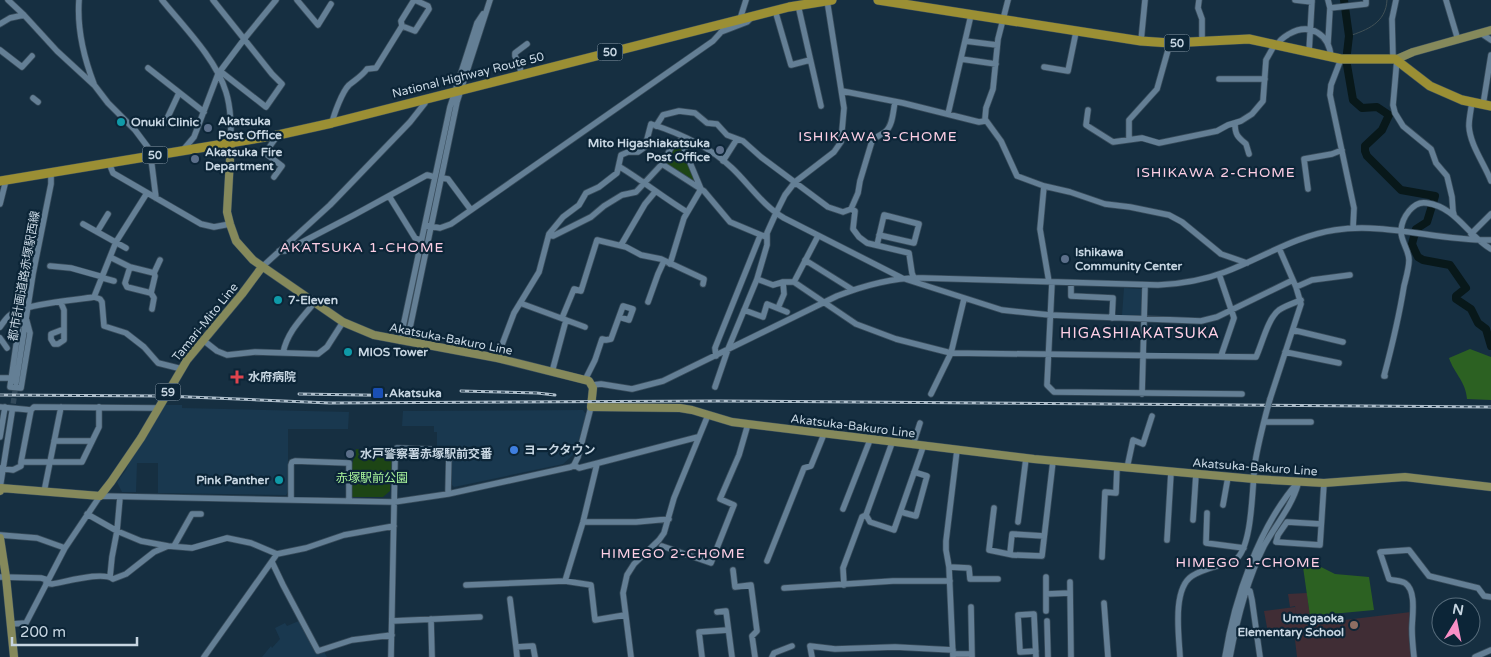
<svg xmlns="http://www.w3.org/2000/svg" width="1491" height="657" viewBox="0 0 1491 657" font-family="'Varela Round','Noto Sans JP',sans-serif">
<rect width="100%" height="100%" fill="#162f41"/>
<path fill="#19384f" d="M1124,288L1142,289V315L1141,317L1122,316Z
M165,405H182V408L349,412L348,429H288V492L286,495L158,493V463H137L136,492H122L117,482L126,470L131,458L135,454Z
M583,410L586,414L575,453L563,464L454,487L452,485V447L437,446V432H434V426H402L403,411Z
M301,620L318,653L323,650L327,657H262L271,646L272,648L280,639L275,628L285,623L287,626Z"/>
<path fill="#402d35" d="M1307,593L1311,624L1411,612L1412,657H1297L1294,631L1268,633L1264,611L1295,607L1296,615L1295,606L1290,607L1288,594Z"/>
<path fill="#1d4515" d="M681,145L696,180L694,183L664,163L673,148Z
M356,449C367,450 387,446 392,458L390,491L383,497H352V465Z"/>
<path fill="#2c6122" d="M1470,349L1491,357V400L1467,399C1466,382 1454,373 1449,358Z
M1302,560L1309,561L1335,574L1369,577L1374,610L1310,616Z"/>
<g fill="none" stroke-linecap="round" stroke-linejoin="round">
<path stroke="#415156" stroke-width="1" d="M1349,36C1367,30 1386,23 1387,0"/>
<path stroke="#08181a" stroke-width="8" d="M1344,0L1349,36L1347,53
M1347,65L1353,100L1362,108L1377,107L1389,115L1382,130L1365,146V151L1367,156L1401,190L1435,196L1427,222L1416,229L1412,244L1415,251L1418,257L1423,260L1450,265L1466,288L1456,296V299L1471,309L1478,323L1486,329L1491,346"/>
<path stroke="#314859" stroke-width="5.5" stroke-dasharray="5.5 3" stroke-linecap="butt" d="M12,412L16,384"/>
<defs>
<path id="minor" d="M8,0L24,15L57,51L95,86L108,103L135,130L150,150L156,198
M79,0C77,28 84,58 94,84
M162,0C184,27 216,59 226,92C231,108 231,126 231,142
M213,0L272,74L282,84L266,107L220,71
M297,0L318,25L331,4
M1008,0L998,39L993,89L986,108L985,119L1001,141L1017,176L1044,186L1040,229L1049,282
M1199,0L1198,8L1202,19V41
M1295,0L1312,2
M1446,0L1458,40
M798,5L821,106
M1330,8L1366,4V0
M775,10L791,65L810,60
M740,19L746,0
M0,24L10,18L24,15
M402,26L415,31L429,9L428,6L415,0
M721,32L747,22L751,18
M1482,34L1491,40
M965,41L997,45
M1141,41L1145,0
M1328,43L1330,8L1328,0
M1278,44C1280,39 1284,37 1289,34C1310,22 1329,34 1331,57
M0,50L22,67L32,56
M1309,52L1312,0
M1393,58L1392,19L1396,0
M961,59L996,64
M1341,59L1331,85L1330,95L1354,208L1353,228
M1397,59L1393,105L1395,113L1403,126L1431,149L1436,163L1447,176L1452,197L1453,211L1454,215
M1044,67L1068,71L1076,32
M148,68L204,112
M521,75L520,66L515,56V53L527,44
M1219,79H1265
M842,91L903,103L979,122L985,121
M33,98L38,102
M895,102C893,111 893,126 885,132C880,136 876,136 872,141L860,181L858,193L851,209L855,211L853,229L859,237L867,243L909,253L912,273L914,278
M1472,102C1471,110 1469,118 1469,126C1470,145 1484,163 1491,181
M1483,105L1491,55
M1088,110L1086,125L1113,142L1142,138L1159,143L1217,131L1228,125L1241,121L1252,114L1263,101L1266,60L1275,44
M948,114L971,15
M165,123L179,93
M332,123C334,114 342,92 349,85C355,80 362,76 367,69L376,68L402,26L401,21L414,0
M1235,124C1235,135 1238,137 1246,144L1249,154
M656,126L663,115L679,111L695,113L707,123L717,124L727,135L743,141L761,157L828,207L843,212L851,209
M1129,139V120L1157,89L1170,43
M681,141L701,189
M183,150L194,137L218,74L245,38L276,0
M723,161L737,139
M109,163L113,173L201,224L214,227L230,224
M662,164L704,191L730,222L766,237
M620,167C643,181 664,198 687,212
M274,177L282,166L265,153L278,135
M442,178L448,179L471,210
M1044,186L1070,192L1105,204L1130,207L1169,215L1182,222L1221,254L1247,263
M1308,189L1304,159L1332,154L1342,150
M389,196L415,238L421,240
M0,204L6,180
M83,224L126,248
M425,225L440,228L451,224L713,41L723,30L724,23
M97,232L108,214
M549,234L553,236L591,217L604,206L622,195L636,192L662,164L672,146L685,138
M1471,234L1491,214
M818,236L794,282L856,324L896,339L951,353L1256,357C1262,344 1268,318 1279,310C1285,306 1294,303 1301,300
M621,245L645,204L655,192
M877,245L884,215L919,224L914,243L879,235
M279,251H285L354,215L427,175L435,177
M110,257L130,267L154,273L155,276L151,293L127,287L125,283L130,267
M805,260L853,290
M670,264L684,218L701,189
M50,266L71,268L103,277
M262,267L330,205L410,122L425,103L424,99
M154,273L160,260
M1219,274L1234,318L1221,356
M103,278L114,281
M757,279L773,285L783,282H794
M1052,282L1047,385L1054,392L1242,394
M1071,283V296L1113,298L1112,318
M1296,287L1312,280L1350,275
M151,293L154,298L152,309
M94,297L116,242L147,193
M648,302L658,274L664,261
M61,303L64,310V340L58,344H54L51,339V334L64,329
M520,303L585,327
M778,308L784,294L783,282
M744,310L763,317L767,304L787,312
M26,318L30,333L21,388L10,387L19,325Z
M562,318L574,289L581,291L597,240L626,247L641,255L661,259L704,279L703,284
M0,327C3,323 6,318 10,315C23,304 76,300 94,297L100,299L102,302L104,326L126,333L144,347L158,363L182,369
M1293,330L1343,342
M0,338L7,348
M203,340L217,351L227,355L255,352L318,354L327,347L343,322
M400,341L450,107L477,23L483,14
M407,342L457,102L490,0
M1285,352L1339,363
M283,353C287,332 302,318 315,302
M716,356L715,348L760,236
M497,358L514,313L539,272L549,234L563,217L579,205L586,193L599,187L617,173L621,155L628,152H638L645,147L651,124C679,133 710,147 732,168C749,184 763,206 784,218L902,278L1002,310L1050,315L1201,321L1217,317L1293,280
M552,372L566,320
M1385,376H1384C1392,346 1399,317 1404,286C1406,278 1409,268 1409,260C1409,250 1400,240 1401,230C1402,218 1413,200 1427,203C1456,207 1468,236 1491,249
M0,378H11
M585,380L595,360L602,339L606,340L611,339L623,306L633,309L629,320L619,317
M16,383L33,274L51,184V172
M593,385L601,384L632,389L663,381L837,296C865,285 893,277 923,278L1158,285C1180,284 1204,280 1225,272C1262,258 1295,236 1335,230C1385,222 1439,241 1491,240
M715,387L728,349L757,279L767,245V233L776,213L785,195L795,182L834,152L841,142L844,108L827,0
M931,394L951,353L964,299
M1142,394L1145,286
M1270,399L1301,304L1296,287L1279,248
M0,407L31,410L34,407L159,408
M1264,422H1311
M0,437L5,407
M54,441H92
M892,443L866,515L870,522L894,530L923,447
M913,445L920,423
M397,448L449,450L448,494
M21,462L31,410
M574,465L579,468L698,437
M0,468L13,470L21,466V462H82L99,427V407
M1127,468L1133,440L1143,444L1152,416
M0,488L12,412
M44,492L61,407
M291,500V465L292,462L295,461L349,463V501
M1223,505L1228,477
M994,508L989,550L1013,555L1042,556L1053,461
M843,509L870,440
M901,512L916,516L927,476L914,472
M1207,513L1206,543L1244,548
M87,514L117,531L141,541L168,546
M1193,520L1196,474
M583,522H636L669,519
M1018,522L1026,458
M1321,524L1287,522L1278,535L1276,542L1320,545L1324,483
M0,535L37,538L65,548
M1167,540L1171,472
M174,546L192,514H201
M662,546L711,563L734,505L720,499L739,455L748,424
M1010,553L1012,534L1044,536
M1102,557L1105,492L1116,493L1117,467
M767,561L804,468L811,466L824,434
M272,562L283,585L318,651L352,640L392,635
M949,567L969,568L970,579H998
M733,570L735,587L751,585L757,631L752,636L755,657
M0,577L41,578L48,580
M110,577L112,557L117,531L120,497
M1046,577V611
M565,581L583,522L597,464
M1070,582L1071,657
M46,583L52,584C66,582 102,571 113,579L126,574L154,552L168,546L192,548L227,538L251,543L277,554L306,548L344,535L394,526
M466,585L565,581L591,585L595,620L625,615
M844,585L843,568L862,517L866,515
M784,588L893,581H950
M1246,590L1250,591L1252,600L1260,657
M1046,594L1070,593
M510,599L516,647
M1104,603L1108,657
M971,607L972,657
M717,612L726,611L732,657
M431,619L432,657
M392,621L480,617
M1047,621L1048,657
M11,624L26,623L65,548L100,496L394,502L448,494L571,467L574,465L578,457L591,407
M1036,651L1020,652L1018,615L1034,614L1036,657
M953,654H972
M204,657L277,554
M391,657L395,459
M517,657L516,647L533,646L535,657
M631,657L623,593L627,575L634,564L659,540L664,533L674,498L708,415
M702,657L699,632L728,630
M772,657L774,653L792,646
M812,657L810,646L835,649L895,647L953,650
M953,657L949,567L946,550V541L957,450
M1180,657C1179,636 1172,589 1192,576C1204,568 1221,566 1235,560C1253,548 1252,485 1255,463C1258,444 1263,425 1268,406
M1225,657C1234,600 1259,526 1298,482
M1230,657C1237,619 1247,580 1264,546C1275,526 1292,506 1298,484
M1414,657C1413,648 1412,638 1412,629C1412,617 1417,591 1405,583C1400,580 1394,581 1389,579L1380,552L1409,550L1429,576L1478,588L1484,596L1491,597
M1475,657L1491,650"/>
<path id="major" d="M1397,59L1413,52L1491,30
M231,142L227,212L230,224L236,241L253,260L343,322L374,335L497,358L589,381L593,388L591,407L680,408L692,410L732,422L1034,459L1254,479L1324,483L1405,477L1491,487
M0,491L1,488L100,496L111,482L141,438L187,360L242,294L262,267
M0,538L6,577L14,657"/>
<path id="highway" d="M878,0L1141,41L1170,43L1249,39L1341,59H1395L1430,86L1462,100L1491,106
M0,181L278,135L332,123L789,7L832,0"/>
</defs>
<use href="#minor" stroke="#384c5b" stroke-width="7"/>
<use href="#major" stroke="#384c5b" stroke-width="9"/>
<use href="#highway" stroke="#384c5b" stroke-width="10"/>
<use href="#minor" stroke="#647f95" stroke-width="5.5"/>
<use href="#major" stroke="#85895b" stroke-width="8"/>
<use href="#highway" stroke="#9b8f34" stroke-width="9"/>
<defs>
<path id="rail" d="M461,391L537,393L555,395
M299,394L424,396
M0,395L165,396L330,403L718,401L1491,407"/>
</defs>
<use href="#rail" stroke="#aebecb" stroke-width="3"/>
<use href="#rail" stroke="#0c2537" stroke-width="1" stroke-dasharray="4" stroke-linecap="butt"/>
<defs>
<path id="minor-bridge" d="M1268,406L1270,399"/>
</defs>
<use href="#minor-bridge" stroke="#384c5b" stroke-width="7" stroke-linecap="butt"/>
<use href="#minor-bridge" stroke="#647f95" stroke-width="5.5"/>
</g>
<g fill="#0f9aa8" stroke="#0c2537" stroke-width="2">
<circle cx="121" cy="122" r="5"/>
<circle cx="278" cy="300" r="5"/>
<circle cx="348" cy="352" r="5"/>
<circle cx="279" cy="480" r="5"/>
</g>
<g fill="#5c6f8a" stroke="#0c2537" stroke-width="2">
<circle cx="208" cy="128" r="5"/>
<circle cx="720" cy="150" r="5"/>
<circle cx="195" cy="159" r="5"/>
<circle cx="1065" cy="259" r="5"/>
<circle cx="350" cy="454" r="5"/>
</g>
<path fill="#e0444e" stroke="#0c2537" stroke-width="2" d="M234.5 369.5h5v5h5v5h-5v5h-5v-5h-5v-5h5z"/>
<rect fill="#1a4fb4" stroke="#0c2537" stroke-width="2" x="372" y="387" width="12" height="12" rx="2.5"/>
<circle fill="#3f7fe0" stroke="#0c2537" stroke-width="2" cx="514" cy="450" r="5"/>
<circle fill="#8d6e63" stroke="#0c2537" stroke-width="2" cx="1354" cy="625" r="5"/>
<g text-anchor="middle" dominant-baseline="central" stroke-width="4.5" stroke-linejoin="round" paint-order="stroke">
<g fill="#0c2537" stroke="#8fa1af" stroke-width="1">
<rect x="1164.5" y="34.5" width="25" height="17" rx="4"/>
<rect x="597.5" y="43.5" width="25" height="17" rx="4"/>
<rect x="142.5" y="146.5" width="25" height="17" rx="4"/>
<rect x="155.5" y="383.5" width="25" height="17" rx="4"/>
</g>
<g font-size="11" font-weight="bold" fill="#c7d6e2">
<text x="1177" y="43">50</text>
<text x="610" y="52">50</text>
<text x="155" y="155">50</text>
<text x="168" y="392">59</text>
</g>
<g font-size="12" fill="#c7d6e2" stroke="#0c2537">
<text transform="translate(468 75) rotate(-14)">National Highway Route 50</text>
<text transform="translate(24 276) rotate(-80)">都市計画道路赤塚駅西線</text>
<text transform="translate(205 322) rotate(-51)">Tamari-Mito Line</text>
<text transform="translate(451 339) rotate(11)">Akatsuka-Bakuro Line</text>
<text transform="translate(853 426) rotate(7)">Akatsuka-Bakuro Line</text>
<text transform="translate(1255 467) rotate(4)">Akatsuka-Bakuro Line</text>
</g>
<g font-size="12" font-weight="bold" fill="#c7d6e2" stroke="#0c2537" text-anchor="start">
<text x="218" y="121">Akatsuka<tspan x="218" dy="14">Post Office</tspan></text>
<text x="131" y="122">Onuki Clinic</text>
<text x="710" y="143" text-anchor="end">Mito Higashiakatsuka<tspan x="710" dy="14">Post Office</tspan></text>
<text x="205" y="152">Akatsuka Fire<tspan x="205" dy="14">Department</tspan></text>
<text x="1075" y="252">Ishikawa<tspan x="1075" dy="14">Community Center</tspan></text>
<text x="288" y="300">7-Eleven</text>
<text x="358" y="352">MIOS Tower</text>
<text x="248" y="377">水府病院</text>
<text x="389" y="393">Akatsuka</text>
<text x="524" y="450">ヨークタウン</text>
<text x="360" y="454">水戸警察署赤塚駅前交番</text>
<text x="269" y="480" text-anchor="end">Pink Panther</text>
<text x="1344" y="618" text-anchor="end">Umegaoka<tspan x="1344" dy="14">Elementary School</tspan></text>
</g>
<g font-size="12" fill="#aaf69c" stroke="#0c2537">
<text x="372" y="478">赤塚駅前公園</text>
</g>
<g font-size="14" letter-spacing="1" fill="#fecfe5" stroke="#0c2537">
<text x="878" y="136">ISHIKAWA 3-CHOME</text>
<text x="1216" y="172">ISHIKAWA 2-CHOME</text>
<text x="362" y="247">AKATSUKA 1-CHOME</text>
<text x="673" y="553">HIMEGO 2-CHOME</text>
<text x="1248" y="562">HIMEGO 1-CHOME</text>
</g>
<g font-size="15" letter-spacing="1" fill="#fecfe5" stroke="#0c2537">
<text x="1140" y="333">HIGASHIAKATSUKA</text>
</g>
</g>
<g transform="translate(1456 622) rotate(10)"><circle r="24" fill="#0c2537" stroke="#576c7b"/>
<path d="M0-4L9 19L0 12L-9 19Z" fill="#fa8fc7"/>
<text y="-8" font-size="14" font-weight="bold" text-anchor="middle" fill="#c7d6e2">N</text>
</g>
<path d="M12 637v8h125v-8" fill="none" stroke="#c7d6e2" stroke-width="2.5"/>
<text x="20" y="637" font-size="15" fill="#c7d6e2" stroke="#0c2537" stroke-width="4" paint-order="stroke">200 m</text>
</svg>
